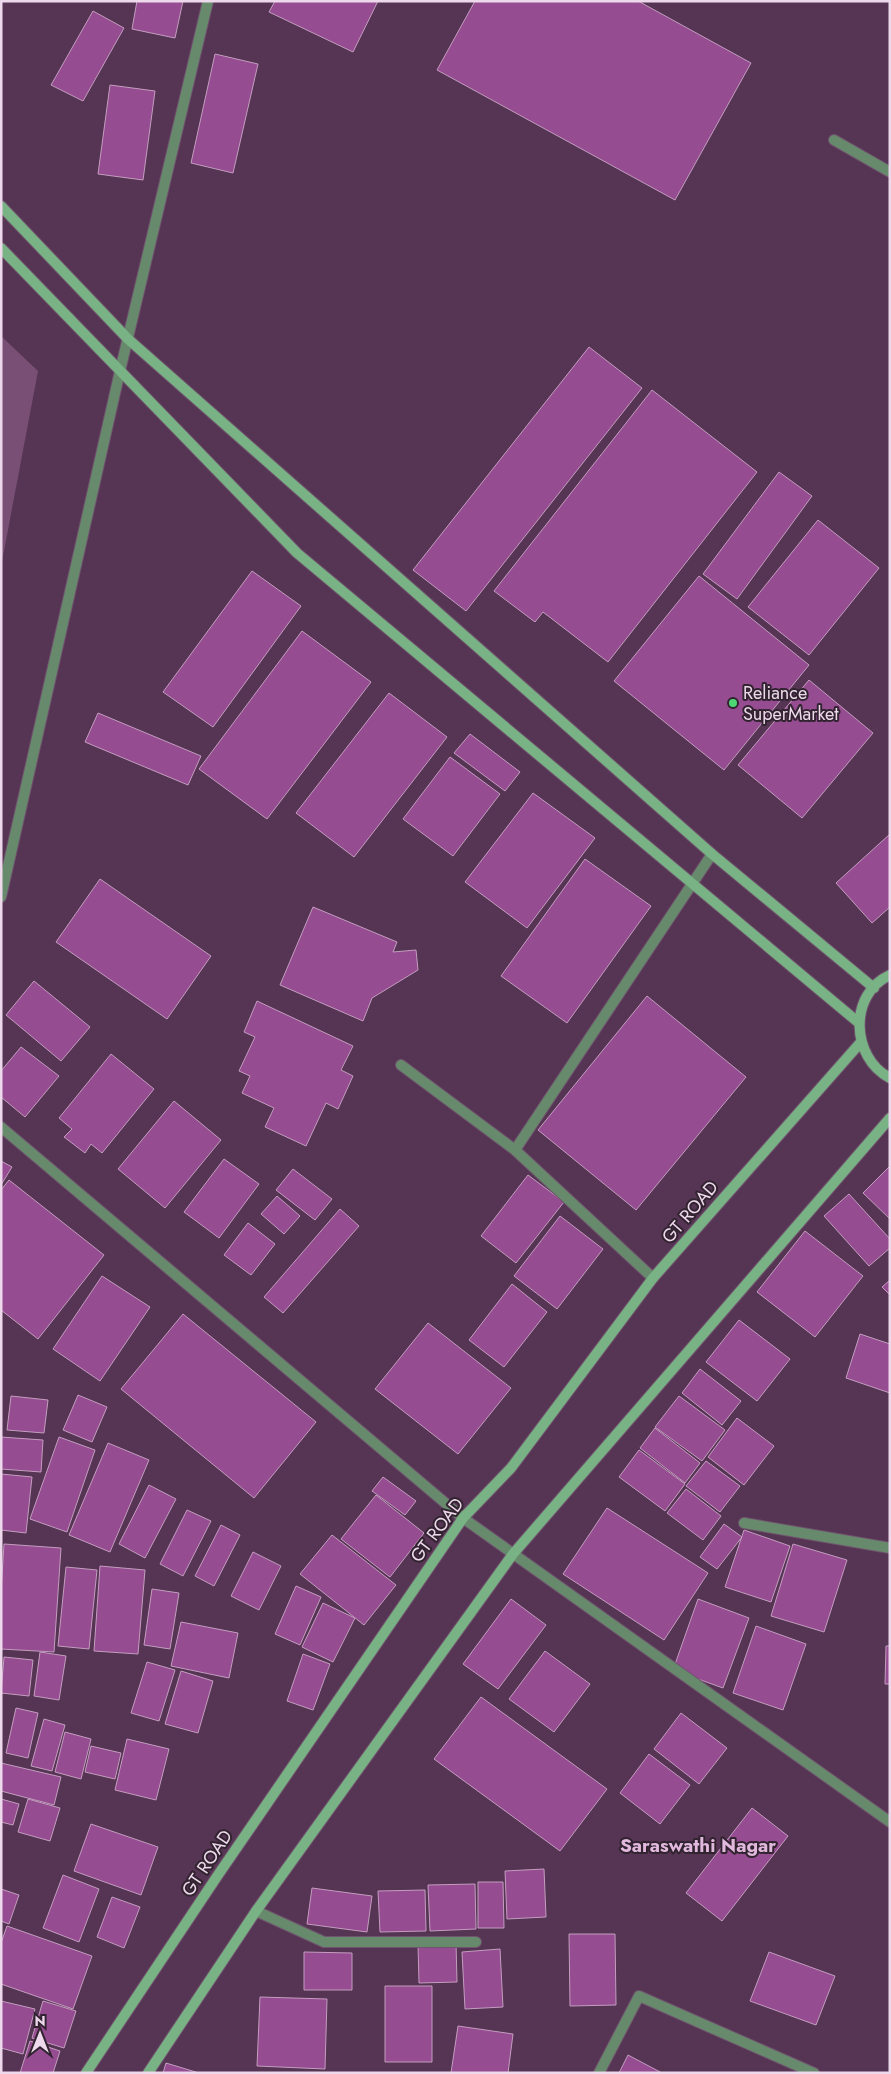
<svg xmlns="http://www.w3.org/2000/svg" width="891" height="2074" viewBox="0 0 891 2074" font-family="Jost,sans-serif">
<rect width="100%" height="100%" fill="#553553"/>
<path fill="#7a4f76" d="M1,336L38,371L1,567Z"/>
<path fill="#954c90" stroke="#c49dc0" d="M137,1H183L175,38L132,29Z
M275,1H378L353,52L269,12Z
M475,1H638L751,63L675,200L437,70Z
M93,11L124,28L83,101L51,85Z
M215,54L258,64L233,173L191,163Z
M110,85L155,91L143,180L98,174Z
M589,347L642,388L466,611L413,570Z
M652,390L757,472L608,662L543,612L535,622L494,591Z
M779,472L812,496L737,599L703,574Z
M818,520L879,568L809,655L748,607Z
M252,571L301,606L213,727L163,692Z
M699,576L809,665L724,770L614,681Z
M302,631L371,682L267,819L199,769Z
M809,680L873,733L802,818L738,765Z
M389,693L447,737L354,857L296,813Z
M98,713L201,756L188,785L85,742Z
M470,734L520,772L505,791L454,753Z
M450,757L500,794L453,856L403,819Z
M533,793L595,838L527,928L465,882Z
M890,834V907L872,923L836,883Z
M585,859L651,906L567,1023L501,976Z
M100,879L211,956L167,1019L56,942Z
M313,907L397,942L393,952L416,950L418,970L372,998L363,1021L280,985Z
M34,981L90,1027L61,1061L6,1015Z
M647,996L746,1077L636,1210L538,1130Z
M257,1001L353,1046L341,1070L353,1076L338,1109L326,1103L306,1146L265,1127L274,1108L242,1093L250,1076L239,1071L255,1037L244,1032Z
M21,1047L59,1076L25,1117L1,1097V1071Z
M111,1054L154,1089L102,1153L91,1144L85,1153L64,1137L72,1129L59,1118Z
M174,1101L221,1140L165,1208L118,1169Z
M224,1159L259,1184L219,1238L184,1212Z
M1,1161L12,1167L1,1185Z
M890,1166V1219L863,1193Z
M293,1169L332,1199L315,1220L276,1190Z
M528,1175L564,1202L516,1263L481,1236Z
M9,1180L104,1255L38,1339L1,1310V1190Z
M849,1194L890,1239V1248L869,1266L824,1216Z
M277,1196L300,1216L284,1234L261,1214Z
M340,1209L359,1226L283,1313L264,1297Z
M560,1216L603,1249L557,1309L514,1276Z
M248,1223L275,1244L251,1275L224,1255Z
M805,1231L863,1276L815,1337L757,1292Z
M102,1276L150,1307L100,1381L53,1349Z
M890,1280V1295L882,1287Z
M512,1284L547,1312L504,1367L469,1340Z
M183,1314L316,1422L254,1498L121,1389Z
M739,1320L790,1359L757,1401L706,1362Z
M428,1323L511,1388L458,1454L375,1389Z
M860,1334L890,1344V1393L846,1378Z
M700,1369L741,1401L722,1425L682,1393Z
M78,1395L107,1407L92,1442L63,1430Z
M11,1396L48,1400L44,1433L7,1430Z
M679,1396L725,1430L702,1461L655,1427Z
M737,1418L774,1446L744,1485L708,1457Z
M655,1428L700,1463L685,1483L640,1448Z
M1,1437L43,1440L41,1472L1,1469Z
M59,1437L95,1450L67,1532L30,1519Z
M108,1443L149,1460L110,1552L69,1535Z
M639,1450L685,1484L665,1511L619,1477Z
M706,1461L740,1486L720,1512L686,1486Z
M1,1474L32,1477L26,1533L1,1530Z
M383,1477L416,1501L405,1515L372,1491Z
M149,1485L176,1499L145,1558L119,1544Z
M686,1489L721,1516L703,1540L667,1513Z
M376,1495L424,1533L390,1577L341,1539Z
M607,1508L708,1573L664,1640L563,1574Z
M187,1510L211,1521L183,1576L160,1564Z
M724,1524L742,1537L717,1569L700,1557Z
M221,1525L240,1535L214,1586L195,1576Z
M744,1530L790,1546L771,1602L725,1587Z
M332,1535L396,1585L364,1625L300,1574Z
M4,1544L61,1548L54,1652L1,1649V1592Z
M793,1544L847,1560L824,1632L771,1616Z
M253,1552L281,1566L259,1610L231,1596Z
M100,1566L145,1570L138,1654L94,1651Z
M66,1567L97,1570L89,1649L58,1646Z
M296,1586L321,1597L300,1645L275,1634Z
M152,1589L179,1593L170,1649L144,1645Z
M511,1599L546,1625L498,1689L463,1664Z
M698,1599L749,1618L723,1688L673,1670Z
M323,1603L355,1618L333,1662L302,1647Z
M181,1622L238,1633L229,1678L171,1666Z
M756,1626L806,1644L783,1710L733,1693Z
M886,1646H890V1684H885Z
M545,1651L590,1684L554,1732L509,1699Z
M40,1652L66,1656L59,1700L34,1696Z
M303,1654L330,1664L313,1710L287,1701Z
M4,1657L33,1660L29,1696L1,1693Z
M147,1662L175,1670L159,1721L131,1713Z
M181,1671L213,1681L198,1733L165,1724Z
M481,1697L607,1789L560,1851L434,1759Z
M16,1708L38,1713L28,1758L6,1753Z
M681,1713L727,1748L699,1784L654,1749Z
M44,1719L65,1725L52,1771L31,1766Z
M65,1732L91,1739L81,1779L55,1772Z
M127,1739L169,1749L156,1800L115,1790Z
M91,1746L121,1753L115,1779L85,1772Z
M649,1754L690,1785L660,1824L620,1793Z
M1,1763L61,1777L54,1805L1,1791Z
M1,1799L19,1804L13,1825L1,1822Z
M28,1799L60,1808L50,1841L18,1832Z
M752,1808L788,1836L722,1921L686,1893Z
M91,1824L158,1847L141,1895L74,1871Z
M544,1869L546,1917L507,1919L505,1871Z
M63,1875L99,1889L79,1942L43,1928Z
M478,1882H503L504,1928H478Z
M475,1884L476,1929L430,1931L428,1885Z
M312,1888L372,1896L367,1932L307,1924Z
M1,1889L19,1895L9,1924L1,1921Z
M425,1890L426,1931L380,1932L378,1891Z
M112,1897L140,1907L124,1948L97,1937Z
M7,1926L92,1956L73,2009L1,1984V1943Z
M569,1934H615L616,2005L570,2006Z
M456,1943L457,1982L419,1983L418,1944Z
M500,1949L503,2007L465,2009L462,1952Z
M304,1952L352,1953V1990H304Z
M769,1952L835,1976L816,2025L750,2001Z
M385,1986H432V2062H385Z
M260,1997L327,1999L325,2069L257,2066Z
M1,2001L35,2009L23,2054L1,2048Z
M43,2001L76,2011L64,2048L32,2038Z
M458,2026L513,2034L508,2073H451Z
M30,2041L60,2051L53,2073H20Z
M628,2055L662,2073H619Z
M166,2063L199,2073H163Z"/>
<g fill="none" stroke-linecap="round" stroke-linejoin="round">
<defs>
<path id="street" d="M834,140L890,172
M1,897L120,371L208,1
M401,1065L515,1150L653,1278
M1,1127L463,1518L890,1822
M515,1150L712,854
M744,1523L890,1548
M256,1911L324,1942H476
M599,2073L639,1996L814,2073"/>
<path id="secondary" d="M1,206L128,339L712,854L874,988
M1,248L297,553L859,1023
M890,975C848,994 851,1058 890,1078
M86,2073L218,1875L463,1518L511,1468L653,1278L861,1042
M148,2073L256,1911L513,1554L890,1118"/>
</defs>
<use href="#street" stroke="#70536e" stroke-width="12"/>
<use href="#secondary" stroke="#70536e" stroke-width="12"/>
<use href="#street" stroke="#678a6d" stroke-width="10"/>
<use href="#secondary" stroke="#79b284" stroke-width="10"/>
</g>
<circle fill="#4ed675" stroke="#322330" stroke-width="2" cx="733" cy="703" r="5"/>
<g text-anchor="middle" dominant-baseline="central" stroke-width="4" stroke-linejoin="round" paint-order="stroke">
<g font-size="18" fill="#edd9eb" stroke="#322330" text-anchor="start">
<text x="743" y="693">Reliance<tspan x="743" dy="21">SuperMarket</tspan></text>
</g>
<g font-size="18" fill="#edd9eb" stroke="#322330">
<text transform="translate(690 1212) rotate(-49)">GT ROAD</text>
<text transform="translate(437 1530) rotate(-53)">GT ROAD</text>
<text transform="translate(207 1863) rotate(-56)">GT ROAD</text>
</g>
<g font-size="19" font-weight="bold" fill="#e1b9dd" stroke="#322330">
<text x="698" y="1845">Saraswathi Nagar</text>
</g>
</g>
<rect width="891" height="2074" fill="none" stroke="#edd9eb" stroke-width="5"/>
<g transform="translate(40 2034)" stroke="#322330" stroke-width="4" paint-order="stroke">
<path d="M0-4L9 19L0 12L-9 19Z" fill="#edd9eb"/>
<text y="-8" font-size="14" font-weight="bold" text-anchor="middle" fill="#edd9eb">N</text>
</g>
</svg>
